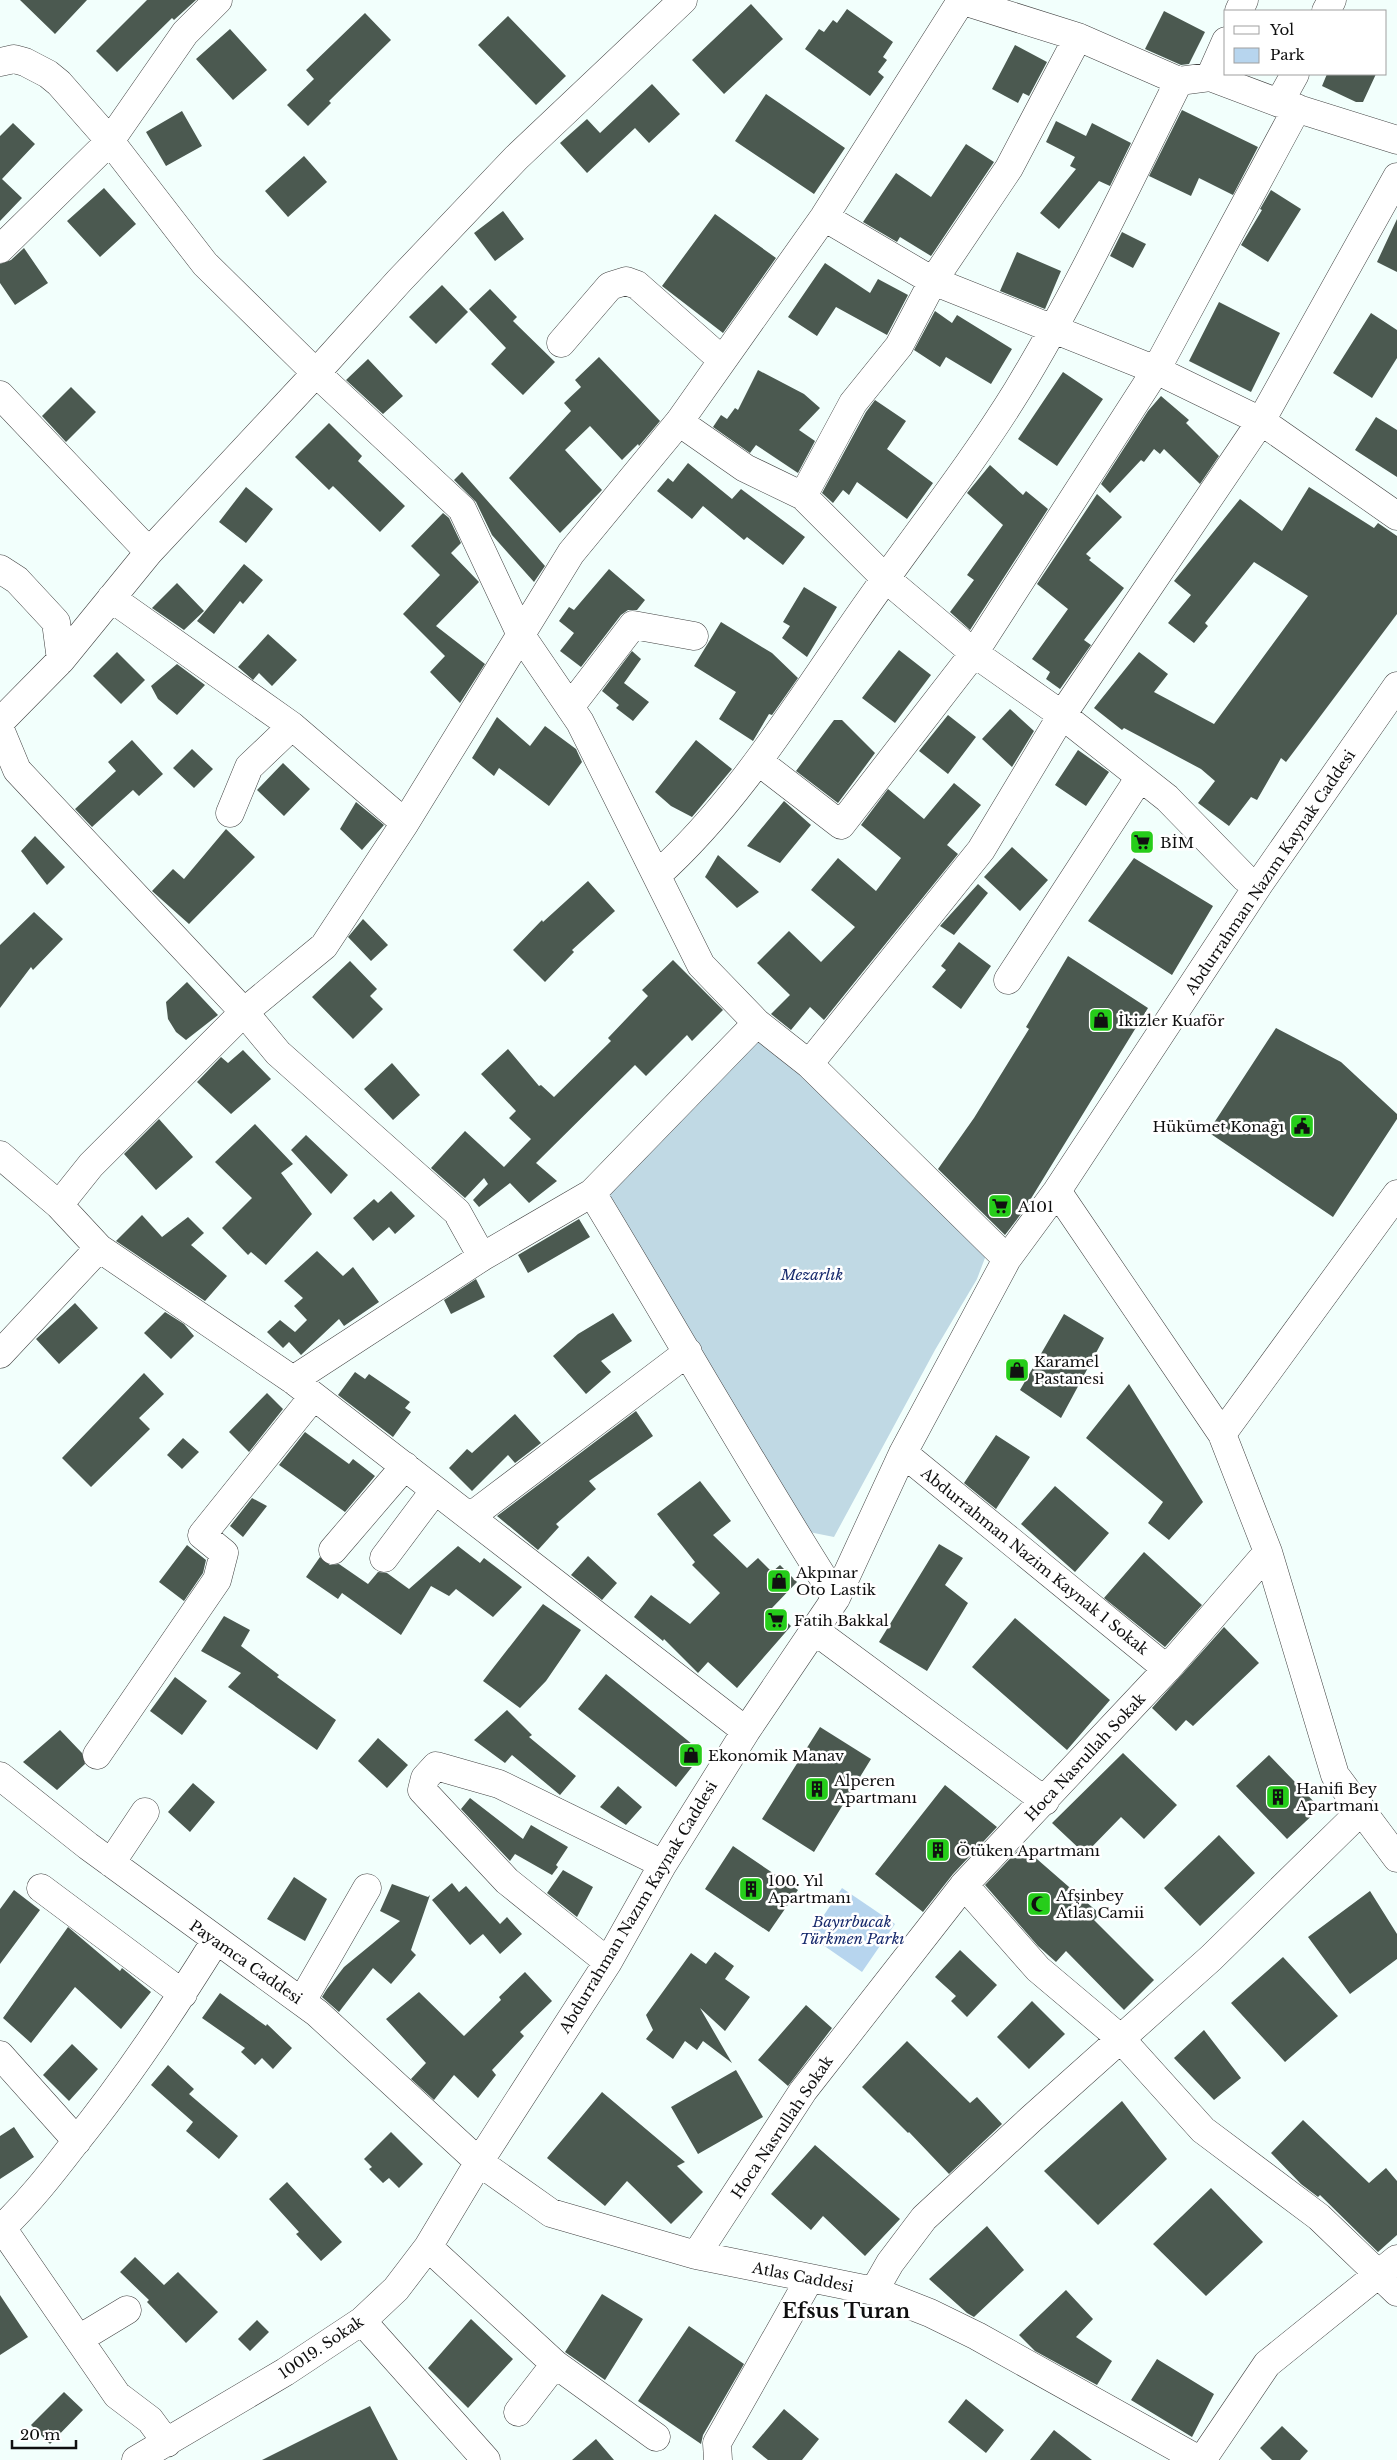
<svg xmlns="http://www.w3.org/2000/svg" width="1397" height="2460" viewBox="0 0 1397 2460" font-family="'Libre Baskerville',serif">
<rect width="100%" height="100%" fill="#f2fffc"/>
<path fill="#b7d5ee" d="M842,1888L895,1924L862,1972L810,1936Z"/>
<path fill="#c0d9e4" d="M757,1023L988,1250L977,1279L935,1350L834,1537L809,1532L592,1193Z"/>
<path fill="#4b5950" d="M20,0H87L55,34Z
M147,0H196L174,20L172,18L117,72L96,51Z
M751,4L783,39L724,94L692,60Z
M847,9L893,42L883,57L887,60L878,72L884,77L870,96L805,49L819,29L824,32L833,20L837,23Z
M1164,11L1205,32L1189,64L1181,65L1145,49Z
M365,13L391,40L329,101L331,103L308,126L287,105L314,79L306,70Z
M508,16L566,76L536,105L478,45Z
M230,29L267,70L233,100L196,59Z
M1015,45L1047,62L1029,96L1023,93L1018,103L992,89Z
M1327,74H1376L1363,102H1356L1322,86Z
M652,84L680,114L649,143L635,128L587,173L560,143L587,119L600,133Z
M766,94L845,148L814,194L735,141Z
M1182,110L1258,147L1233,195L1199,178L1191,196L1149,176Z
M182,111L202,146L166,166L146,132Z
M1056,121L1086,136L1092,123L1131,143L1110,186L1099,181L1059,229L1040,213L1076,169L1070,166L1075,157L1046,142Z
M13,123L35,144L2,179L22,198L0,221V136Z
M966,144L994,162L931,256L900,237L897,242L863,222L896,173L931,197Z
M304,156L327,182L288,217L265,191Z
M104,188L136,224L100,257L67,221Z
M1271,190L1301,209L1268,262L1241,245L1262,210L1260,209Z
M503,211L524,239L495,261L474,233Z
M715,214L776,258L723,333L662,286Z
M1397,219V272L1377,262Z
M1122,232L1146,244L1133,268L1110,256Z
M24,248L48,283L15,305L0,283V264L11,260Z
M1017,252L1061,271L1045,309L1000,291Z
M825,263L870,293L878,279L908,295L887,335L836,307L817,336L788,317Z
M442,285L468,312L436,344L409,317Z
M490,289L517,317L513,321L555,362L523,395L491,364L506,348L469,309Z
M1219,302L1280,333L1251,392L1189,361Z
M935,311L952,323L957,315L1012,349L991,384L946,357L940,367L914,350Z
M1371,313L1397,330V358L1372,398L1333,373Z
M599,357L660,421L639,446L638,444L622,460L590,426L565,450L602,490L560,533L509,478L571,411L564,403L581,387L575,380Z
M368,359L403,396L383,414L346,380Z
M758,370L804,394L820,408L799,430L815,441L798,473L756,445L750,453L713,427L721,415L727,419L735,408L738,410Z
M1063,372L1103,399L1057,466L1018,439Z
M71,387L96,412L66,442L42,416Z
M1161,396L1189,420L1186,423L1219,456L1200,484L1164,449L1160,454L1154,449L1144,462L1141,460L1110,493L1101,484L1148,411Z
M875,400L906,421L887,449L933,483L907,519L857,482L849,495L843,490L833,503L822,493L866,412Z
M1376,417L1397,430V477L1355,450Z
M329,423L362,456L358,461L405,506L380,532L333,486L329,490L295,457Z
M688,463L732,499L741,489L805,537L783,565L747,537L744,540L703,506L692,519L657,491L668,478L673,482Z
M990,465L1023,495L1026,491L1048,509L970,630L950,612L974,580L967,575L1003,525L967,493Z
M462,472L545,566L534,582L492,535L476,502L454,480Z
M246,487L273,509L246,543L219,522Z
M1309,487L1374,528L1378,523L1397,536V614L1286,762L1281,758L1257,800L1251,797L1229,826L1198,803L1215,781L1201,769L1124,728L1122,730L1094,708L1139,652L1168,674L1154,692L1214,724L1308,596L1254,562L1205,623L1208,626L1194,643L1168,623L1191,595L1174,581L1240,499L1282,531Z
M1097,494L1122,517L1086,554L1091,558L1089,560L1124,588L1084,640L1091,645L1060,689L1046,679L1050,672L1032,659L1068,609L1037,584Z
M443,513L449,518L461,543L451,553L479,582L436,626L485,664L460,703L430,672L445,656L403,614L440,575L411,546Z
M244,564L263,580L243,604L240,601L214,634L197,621Z
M609,569L645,600L637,610H628L621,615L581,667L560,651L574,633L559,621L569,607L574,610Z
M177,583L204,611L184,630L152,608Z
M804,587L837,607L807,657L782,638L790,626L783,622Z
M721,622L772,653L798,678L772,715L769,714L753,741L719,719L736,692L694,666Z
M268,634L297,660L272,686L259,673L253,680L238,667Z
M899,650L931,675L895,723L862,698Z
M632,651L641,659L624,683L649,702L633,721L616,708L619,705L602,691Z
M117,652L145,680L121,704L93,676Z
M177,664L205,685L177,715L158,699L151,686Z
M1010,709L1034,731L1012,767L982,739Z
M948,715L976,737L948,774L919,751Z
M497,717L530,746L545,726L576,749L582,762L549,806L499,768L494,776L472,758Z
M834,720H842L875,753L838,803L796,771Z
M132,740L163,774L139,796L133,790L92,827L75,809L116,771L108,762Z
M696,740L732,769L692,817L671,806L655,792Z
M192,749L213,769L194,788L173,768Z
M1078,750L1109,772L1086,806L1055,785Z
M283,763L310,789L284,816L257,790Z
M954,783L981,805L947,845L958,854L824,1020L810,1007L791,1030L771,1014L790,995L757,963L789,931L821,962L855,927L811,890L838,858L876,891L901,858L861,825L888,789L924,819Z
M784,801L811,825L780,863L747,846Z
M356,802L384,825L362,850L340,829Z
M226,829L255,857L189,924L152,891L173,869L184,879Z
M35,836L65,867L47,885L21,851Z
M1012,847L1048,880L1020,911L984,877Z
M718,855L759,892L737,908L705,877Z
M1134,858L1213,906L1172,975L1088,921Z
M588,881L615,911L572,950L574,952L545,982L513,950L542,920L543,922Z
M978,884L988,893L954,935L940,926Z
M34,912L63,939L33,970L31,967L0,1008V945Z
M363,919L388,945L371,961L348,937Z
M959,942L991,966L961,1009L932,987L946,970L941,966Z
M1068,956L1148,1008L1024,1210L1005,1235L938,1169L974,1118L1029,1029L1026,1027Z
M673,960L723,1010L692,1041L687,1035L646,1076L635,1065L536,1163L557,1181L529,1203L510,1183L479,1207L473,1200L488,1184L484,1178L465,1198L431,1168L465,1131L504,1167L531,1139L509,1118L516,1111L481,1074L508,1049L539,1086L541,1085L554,1097L611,1041L608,1038L648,996L642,990Z
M350,961L377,989L370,996L383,1009L353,1039L312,997Z
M187,982L218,1015L186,1040L176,1032L168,1019L166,1002Z
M1276,1028L1341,1062L1397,1114V1119L1333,1217L1208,1132Z
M243,1050L271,1079L231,1114L197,1082L221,1057L228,1063Z
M392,1063L420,1095L393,1120L364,1089Z
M159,1119L193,1157L156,1190L124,1154Z
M255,1124L293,1164L281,1173L312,1214L266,1265L251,1252L248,1255L222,1228L252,1198L215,1162Z
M306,1135L348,1175L331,1194L291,1150Z
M391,1191L415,1216L395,1234L389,1227L373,1241L353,1218L374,1199L378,1203Z
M142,1215L162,1237L188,1217L204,1233L191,1245L227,1276L205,1301L116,1241Z
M579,1219L590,1237L528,1273L518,1255Z
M317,1251L343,1276L353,1267L379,1302L344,1326L339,1319L301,1355L289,1342L283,1348L267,1332L280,1320L295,1332L307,1320L294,1306L303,1298L284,1281Z
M476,1279L485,1297L451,1314L444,1300Z
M75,1303L98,1328L59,1364L36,1339Z
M165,1312L184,1324L194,1336L171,1359L144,1333Z
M613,1313L632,1341L601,1361L611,1372L586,1394L553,1356L578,1334Z
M1064,1314L1104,1338L1061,1418L1020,1390Z
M355,1372L365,1379L369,1374L410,1402L405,1408L411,1412L393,1437L338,1395Z
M144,1373L164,1394L139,1418L150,1429L91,1487L62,1458Z
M1129,1384L1203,1502L1169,1540L1148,1523L1163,1502L1086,1438Z
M267,1393L283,1409L249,1452L229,1432Z
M636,1411L653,1436L589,1481L596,1489L556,1524L559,1527L538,1550L497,1516Z
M515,1414L541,1443L515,1463L508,1455L472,1491L449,1468L467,1449L472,1453Z
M305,1432L349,1464L353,1459L375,1476L345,1512L279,1465Z
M996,1435L1030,1457L996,1509L964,1483Z
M183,1438L199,1452L182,1469L167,1455Z
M700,1481L731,1521L713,1535L747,1568L758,1558L772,1572L780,1565L797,1582L772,1608L791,1626L737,1688L708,1662L698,1673L664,1639L663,1641L634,1617L651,1595L690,1624L720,1593L692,1565L695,1562L657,1514Z
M1055,1486L1109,1533L1075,1572L1021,1524Z
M252,1498L267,1506L243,1537L230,1526Z
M939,1544L963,1558L945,1585L968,1603L927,1671L879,1642Z
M187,1545L206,1560L203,1573L184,1601L159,1582Z
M458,1546L480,1563L484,1558L522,1587L493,1617L456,1589L449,1596L431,1586L401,1635L342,1593L338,1599L306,1577L320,1557L330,1565L339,1564L368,1584L378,1572L387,1573L409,1589Z
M1144,1552L1202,1605L1165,1647L1104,1598Z
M588,1556L617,1583L602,1600L571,1575Z
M543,1604L581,1630L546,1681L520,1708L483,1681Z
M224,1616L250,1630L241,1646L279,1675L277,1677L336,1720L317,1750L228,1687L241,1673L201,1651Z
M1015,1618L1110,1700L1067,1750L972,1667Z
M1224,1627L1259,1663L1193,1726L1186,1720L1176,1731L1152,1708Z
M606,1674L703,1753L676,1787L578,1709Z
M175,1677L207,1701L182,1735L150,1711Z
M507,1710L532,1735L529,1737L576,1776L560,1795L512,1755L505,1763L474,1740Z
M820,1727L871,1759L814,1852L762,1819Z
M60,1730L82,1753L85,1764L57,1790L23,1762Z
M378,1738L408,1765L387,1788L358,1761Z
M1123,1753L1177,1805L1144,1839L1121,1817L1085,1854L1052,1823Z
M1269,1755L1320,1808L1287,1839L1236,1786Z
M193,1783L215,1802L190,1832L168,1812Z
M945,1785L997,1827L953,1874L923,1912L875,1874Z
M618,1786L642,1807L626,1825L600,1807Z
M470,1798L523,1839L531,1825L568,1847L556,1865L558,1867L552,1875L515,1854L510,1861L461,1809Z
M1219,1835L1255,1873L1200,1926L1164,1888Z
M733,1846L798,1890L769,1932L705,1889Z
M1022,1846L1100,1914L1094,1920L1154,1980L1124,2010L1066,1951L1056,1962L1038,1946L985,1885Z
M563,1870L593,1887L577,1917L547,1893Z
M294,1877L327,1899L305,1941L267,1919Z
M452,1883L459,1892L466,1886L500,1924L507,1917L522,1934L500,1954L483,1934L470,1945L432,1900Z
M392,1884L428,1897L430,1895L411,1950L416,1955L391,1984L373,1968L339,2012L322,1997L327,1989L344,1967L400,1921L380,1911Z
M14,1890L40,1910L0,1964V1909Z
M1370,1891L1397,1934V1959L1350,1994L1308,1937Z
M68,1927L120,1971L122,1968L151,1992L121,2029L75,1987L31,2043L3,2018Z
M960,1950L997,1985L967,2017L951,2001L956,1996L935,1977Z
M715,1952L734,1966L725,1979L750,1997L725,2031L700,2008L732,2063L703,2041L697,2050L685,2041L673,2059L646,2039L653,2030L646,2015L691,1953L706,1964Z
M1283,1957L1338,2016L1285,2062L1231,2003Z
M525,1972L552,2001L520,2032L524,2036L492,2070L496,2075L478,2098L454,2075L434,2100L411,2079L426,2063L386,2019L419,1992L464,2036L501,2000L499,1997Z
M220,1993L266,2026L267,2024L292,2048L273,2069L262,2058L255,2065L241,2052L245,2048L202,2018Z
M1032,2001L1065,2034L1029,2069L997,2037Z
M806,2005L832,2028L788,2086L758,2060Z
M1204,2030L1241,2078L1214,2100L1174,2058Z
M907,2041L970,2103L977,2097L1002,2124L949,2174L909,2132L908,2133L862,2087Z
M72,2044L98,2069L69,2101L43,2075Z
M168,2065L194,2089L189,2094L238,2136L219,2159L186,2131L193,2122L151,2085Z
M736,2070L763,2117L698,2154L671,2107Z
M602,2092L685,2162L677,2166L703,2192L671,2224L627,2181L605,2206L547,2158Z
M1122,2101L1167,2159L1098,2225L1044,2171Z
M1303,2120L1369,2183L1386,2168L1397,2181V2235L1378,2252L1320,2195L1318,2197L1301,2184L1271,2153Z
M14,2127L34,2157L0,2179V2136Z
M391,2132L423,2164L399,2188L389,2178L383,2183L369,2169L372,2167L364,2159Z
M815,2145L900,2219L865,2256L823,2216L811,2230L771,2194Z
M287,2182L342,2242L321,2261L296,2234L299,2232L269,2199Z
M1211,2188L1263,2242L1206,2296L1153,2244Z
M987,2226L1024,2270L974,2317L967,2313L929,2279Z
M135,2257L164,2285L178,2272L218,2312L186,2343L147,2302L149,2300L120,2272Z
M1066,2290L1093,2319L1076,2337L1112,2361L1097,2385L1035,2351L1019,2335Z
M602,2294L643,2319L605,2380L565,2352Z
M0,2295L28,2337L0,2355Z
M471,2319L513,2359L468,2408L428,2368Z
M257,2320L269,2332L250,2351L238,2339Z
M689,2326L744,2364L703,2435L701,2444L638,2401Z
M1157,2359L1214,2394L1192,2437L1131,2400Z
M64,2392L83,2410L50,2444L31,2425Z
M966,2399L1004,2430L986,2453L948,2422Z
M370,2406L398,2460H262Z
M784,2409L819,2439L802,2460H768L752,2447Z
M1282,2426L1308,2451L1300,2460H1272L1260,2448Z
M1054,2430L1092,2460H1030Z
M596,2439L614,2460H572Z"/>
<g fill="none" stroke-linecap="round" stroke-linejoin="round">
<defs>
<path id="minor" d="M960,0L1078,37L1179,81L1210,77L1279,103L1397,140
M1239,11L1244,0
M1326,11L1332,0
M0,62L14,59L25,62L48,74L59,83L110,141L205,264L316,373L462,509L522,637L580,722L701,965L757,1023L809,1064L1007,1259
M1210,77L1226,41
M1279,103L1295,74
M824,217L933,281L1156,370L1261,421L1397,516
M0,249L110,141L185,33L218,0
M561,343L610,286L626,281L637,285L722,360
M0,395L149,552
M679,422L745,468L803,496L885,578L974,653L1062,715L1167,798L1245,878L1259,884
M803,496L853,403L899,346L933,281L1009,168L1078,37
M0,569L17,580L56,622L61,660
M111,598L292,726L405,823
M570,707L633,625L694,636
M0,722L61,660L149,552L316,373L399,281L516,158L683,0
M0,729L17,770L244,1012L278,1053L457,1212L482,1257
M758,761L841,825L974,653L1156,370L1297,108
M230,813L249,767L292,726
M657,875C735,805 793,711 852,626C906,547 967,472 1017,391C1078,291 1127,185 1179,81
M1008,980L1140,777
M809,1064L981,850L1062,715L1261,421L1397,177
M0,1155L59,1205L99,1248L293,1380L746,1731
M1057,1191L1222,1434L1268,1552L1335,1775L1397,1858
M592,1193C674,1328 751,1465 836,1598
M59,1205L91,1165L244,1012L324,946L405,823L571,553L679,422L824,217L961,1
M0,1354L99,1248
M293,1380L482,1257L592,1193L757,1023
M1222,1434L1397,1194
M903,1453L1167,1669
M470,1517L688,1352
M333,1550L405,1466
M384,1558L435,1490
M814,1630L1045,1801
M97,1755L217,1580L224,1553L202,1535L313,1397
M0,1776L88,1846L317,2013L479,2162L551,2213L696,2255L874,2291L930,2313L977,2336L1199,2460
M111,1863L145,1812
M964,1885L1038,1969L1120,2038L1203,2130L1319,2217L1397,2292
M41,1888L183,1994
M608,1962L507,1881L422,1790L425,1778L436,1766L499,1784L663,1864
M302,2001L367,1888
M0,2055L77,2141
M428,2247L555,2364L656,2437
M696,2255L803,2091L964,1885L1167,1669L1268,1552
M874,2291L890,2263L924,2218L1031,2119L1211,1958L1362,1810
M362,2321L486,2460
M79,2339L127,2310
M518,2412L555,2364
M167,2443L150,2420L117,2395L2,2228C29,2202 51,2174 74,2144C126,2080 172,2011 216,1940
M136,2460L285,2372L362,2321L396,2289L428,2247L479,2162L608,1962L663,1864L746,1731L836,1598L903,1453L1007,1259L1057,1191L1259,884L1397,686
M718,2460L717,2443L810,2278
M1202,2460L1267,2364L1397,2259"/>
</defs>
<use href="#minor" stroke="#424242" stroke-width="29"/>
<use href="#minor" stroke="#fff" stroke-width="28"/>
</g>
<defs>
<symbol id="supermarket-square" viewBox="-11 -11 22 22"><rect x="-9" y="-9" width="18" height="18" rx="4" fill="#26cd1a" stroke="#fff"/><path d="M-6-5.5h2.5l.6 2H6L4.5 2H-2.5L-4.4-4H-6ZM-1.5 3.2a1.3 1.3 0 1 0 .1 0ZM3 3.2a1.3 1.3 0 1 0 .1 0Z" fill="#111"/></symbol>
<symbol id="shop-square" viewBox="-11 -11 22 22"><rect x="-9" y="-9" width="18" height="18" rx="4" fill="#26cd1a" stroke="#fff"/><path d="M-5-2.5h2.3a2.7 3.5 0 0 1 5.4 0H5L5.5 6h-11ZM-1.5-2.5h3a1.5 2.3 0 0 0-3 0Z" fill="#111"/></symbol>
<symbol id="civic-square" viewBox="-11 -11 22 22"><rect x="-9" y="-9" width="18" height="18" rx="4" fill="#26cd1a" stroke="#fff"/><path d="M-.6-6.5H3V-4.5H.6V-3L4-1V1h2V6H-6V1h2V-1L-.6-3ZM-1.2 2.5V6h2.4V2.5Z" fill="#111"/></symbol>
<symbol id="building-square" viewBox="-11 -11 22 22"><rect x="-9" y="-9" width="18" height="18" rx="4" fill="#26cd1a" stroke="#fff"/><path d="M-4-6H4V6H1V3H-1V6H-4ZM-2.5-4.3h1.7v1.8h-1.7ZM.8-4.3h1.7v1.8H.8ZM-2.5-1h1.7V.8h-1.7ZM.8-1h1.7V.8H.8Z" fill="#111"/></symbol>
<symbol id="mosque-square" viewBox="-11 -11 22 22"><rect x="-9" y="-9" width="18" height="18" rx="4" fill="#26cd1a" stroke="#fff"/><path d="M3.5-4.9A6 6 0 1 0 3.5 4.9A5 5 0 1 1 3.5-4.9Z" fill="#111"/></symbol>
</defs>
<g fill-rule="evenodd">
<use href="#supermarket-square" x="1128" y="828" width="28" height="28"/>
<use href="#shop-square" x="1087" y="1006" width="28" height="28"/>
<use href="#civic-square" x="1288" y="1112" width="28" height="28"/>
<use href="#supermarket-square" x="986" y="1192" width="28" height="28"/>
<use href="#shop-square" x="1003" y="1356" width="28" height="28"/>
<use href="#shop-square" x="765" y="1567" width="28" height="28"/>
<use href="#supermarket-square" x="762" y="1606" width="28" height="28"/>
<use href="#shop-square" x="677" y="1741" width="28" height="28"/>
<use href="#building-square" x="803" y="1775" width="28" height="28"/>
<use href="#building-square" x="1264" y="1783" width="28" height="28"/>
<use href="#building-square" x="924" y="1836" width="28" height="28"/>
<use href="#building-square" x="737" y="1875" width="28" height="28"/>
<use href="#mosque-square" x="1025" y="1890" width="28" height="28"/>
</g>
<g text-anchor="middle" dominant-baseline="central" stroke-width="5" stroke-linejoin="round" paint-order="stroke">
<g font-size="15" fill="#0f0f0f" stroke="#fff" text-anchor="start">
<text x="1160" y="842">BİM</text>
<text x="1118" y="1020">İkizler Kuaför</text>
<text x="1284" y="1126" text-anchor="end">Hükümet Konağı</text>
<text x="1018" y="1206">A101</text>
<text x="1034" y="1361">Karamel<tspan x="1034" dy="17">Pastanesi</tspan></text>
<text x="796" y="1572">Akpınar<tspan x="796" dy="17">Oto Lastik</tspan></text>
<text x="794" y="1620">Fatih Bakkal</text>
<text x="708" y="1755">Ekonomik Manav</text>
<text x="834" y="1780">Alperen<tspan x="834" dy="17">Apartmanı</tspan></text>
<text x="1296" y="1788">Hanifi Bey<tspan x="1296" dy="17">Apartmanı</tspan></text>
<text x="956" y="1850">Ötüken Apartmanı</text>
<text x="768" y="1880">100. Yıl<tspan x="768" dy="17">Apartmanı</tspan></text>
<text x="1056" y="1895">Afşinbey<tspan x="1056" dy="17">Atlas Camii</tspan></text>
</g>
<g font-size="15" fill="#0f0f0f" stroke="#fff">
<text transform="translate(1270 872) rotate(-56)">Abdurrahman Nazım Kaynak Caddesi</text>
<text transform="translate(1035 1561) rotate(39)">Abdurrahman Nazim Kaynak 1 Sokak</text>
<text transform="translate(1085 1757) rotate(-47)">Hoca Nasrullah Sokak</text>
<text transform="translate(638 1907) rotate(-59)">Abdurrahman Nazım Kaynak Caddesi</text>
<text transform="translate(246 1962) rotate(35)">Payamca Caddesi</text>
<text transform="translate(782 2127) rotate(-56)">Hoca Nasrullah Sokak</text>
<text transform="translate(803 2277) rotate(11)">Atlas Caddesi</text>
<text transform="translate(321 2347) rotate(-34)">10019. Sokak</text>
</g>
<g font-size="15" font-style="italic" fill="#192c6e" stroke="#fff">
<text x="812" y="1274">Mezarlık</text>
<text x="852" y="1921">Bayırbucak<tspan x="852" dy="17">Türkmen Parkı</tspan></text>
</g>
<g font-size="20" font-weight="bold" fill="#0f0f0f" stroke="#fff">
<text x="846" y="2311">Efsus Turan</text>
</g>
</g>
<rect x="1224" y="10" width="162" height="65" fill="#ffffff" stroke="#9f9f9f"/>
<rect x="1234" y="26" width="25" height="8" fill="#ffffff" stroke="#9f9f9f"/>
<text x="1270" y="35" font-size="15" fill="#0f0f0f">Yol</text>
<rect x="1234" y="48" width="25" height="15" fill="#b7d5ee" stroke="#9f9f9f"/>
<text x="1270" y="60" font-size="15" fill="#0f0f0f">Park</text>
<path d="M12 2440v8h64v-8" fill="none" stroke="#0f0f0f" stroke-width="2.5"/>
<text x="20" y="2440" font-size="15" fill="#0f0f0f" stroke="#ffffff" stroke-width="4" paint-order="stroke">20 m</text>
</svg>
